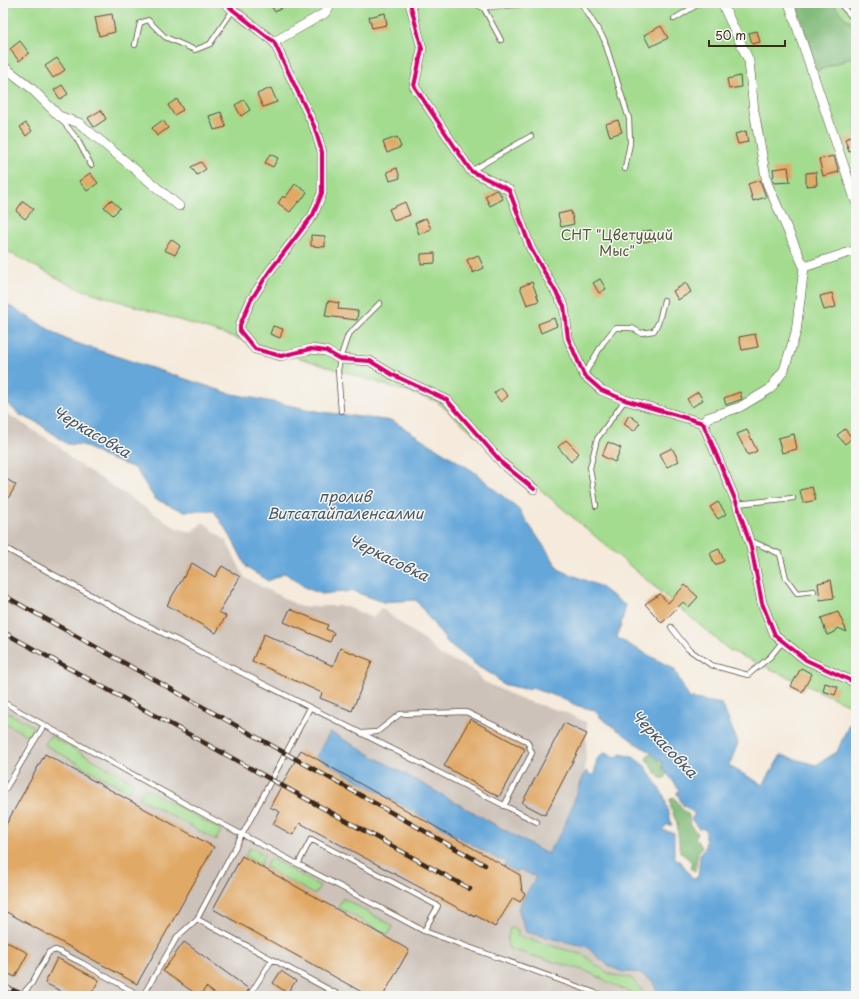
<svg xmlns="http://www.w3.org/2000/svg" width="859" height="999" viewBox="0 0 859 999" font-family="'Playpen Sans',sans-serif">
<rect width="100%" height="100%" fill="#f6f6f2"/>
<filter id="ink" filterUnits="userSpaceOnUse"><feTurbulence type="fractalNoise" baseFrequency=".025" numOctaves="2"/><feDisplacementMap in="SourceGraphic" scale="8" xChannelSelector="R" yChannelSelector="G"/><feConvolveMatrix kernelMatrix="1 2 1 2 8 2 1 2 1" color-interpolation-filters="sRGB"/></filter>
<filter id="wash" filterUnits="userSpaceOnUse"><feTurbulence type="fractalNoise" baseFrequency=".012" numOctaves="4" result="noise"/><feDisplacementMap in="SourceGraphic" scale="16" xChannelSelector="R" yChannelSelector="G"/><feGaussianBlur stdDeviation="0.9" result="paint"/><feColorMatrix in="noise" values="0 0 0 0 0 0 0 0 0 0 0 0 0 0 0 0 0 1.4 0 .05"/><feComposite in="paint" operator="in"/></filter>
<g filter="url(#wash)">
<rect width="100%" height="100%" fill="#f5eadb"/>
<path fill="#cdc2b9" d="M3,411L60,447L71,459L176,528L192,532L203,522L226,541L245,578L301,607L327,606H345L373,618L381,608L426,642L440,655L472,669L483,681L520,699L567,713L587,723L585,772L563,830L547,854L330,732L316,757L506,861L504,866L519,869L537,877L518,908L569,942L587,947L600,959L623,972H636L653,980L658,994L661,996H3Z"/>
<path fill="#a3dc8f" stroke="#6f8356" d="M3,3H796L790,5L813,73L853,57L856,61V708L729,650L436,401L74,287L3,249Z
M832,3H856V23L846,19Z
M3,710L33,726L28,736L3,722Z
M50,736L134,782L129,792L45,745Z
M144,788L221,830L216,840L139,798Z
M250,847L265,855L260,865L245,856Z
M270,858L320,886L315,895L265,867Z
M343,898L393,926L388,935L338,907Z
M510,928L518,930V936L584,955L596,965L610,974L621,977L631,978L643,992V996H637L586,971L509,949L507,941Z"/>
<path fill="#82bc7a" stroke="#5e734c" d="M796,3H832L846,19L856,23V61L853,57L816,71Z
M651,753L657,759L663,761V768L667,774L665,778H660L647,761V756Z
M674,797L683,810L689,815C688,822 692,829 698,833L695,838L702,847L698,852L695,871L691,869L692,862L680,852L677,823L671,809L670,799Z"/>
<path fill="#66a7da" stroke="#50687c" d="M3,302L67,340L228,393L322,412L393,421L473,471L519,510L560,570L599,586L626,606L617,638L674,669L689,698L722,704L738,743L729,766L763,785L781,755L816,765L837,752L849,724L856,725V996H661L658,994L652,980L636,972H623L611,967L600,959L587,947L526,932L518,908L536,877L519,869L516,872L504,866L506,861L498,859L316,757L330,732L547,854L563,830L585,772H588L589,775H594L597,759L604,753L611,755L615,758L621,754L633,757L645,766L664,796L672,825H667L662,830L674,833V856L684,866L693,879L698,877L700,854L705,848L706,831L703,828L699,829L691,819L695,814L682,804L677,793L679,789L663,768V761L657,759L649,751L640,746L601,718L595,710L578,706L556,696L531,688L524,689L502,684L495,676L480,668L447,642L416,600L383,602L353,591L322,594L306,588L285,573L268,581L247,568L231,537L214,511H183L155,499L135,468L102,456L83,445L67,444L38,423L20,415L9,405L3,403Z"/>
<g id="blocks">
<path fill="#e1a966" d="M269,3H290L275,12Z
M385,13L387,25L372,28L369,17Z
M112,14L115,32L99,36L95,17Z
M661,26L668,38L650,47L644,35Z
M757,31L760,42L752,44L749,33Z
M20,41L29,53L19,61L10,49Z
M57,58L65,70L53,78L45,66Z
M740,76L741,87L729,89L727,79Z
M62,85L68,94L60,99L54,90Z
M271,88L277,102L263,107L257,94Z
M177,99L183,110L174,115L168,105Z
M244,100L250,110L241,116L235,105Z
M101,110L106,119L94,127L88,118Z
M221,112L226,127L214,130L209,116Z
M163,120L168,128L157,136L152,128Z
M618,120L622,132L610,136L606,124Z
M26,123L32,131L26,136L20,127Z
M746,131L748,142L738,144L735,134Z
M853,136L856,149L849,151L845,139Z
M397,137L401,147L387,153L383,142Z
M270,154L278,158L273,167L265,163Z
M834,156L839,172L823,176L819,159Z
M201,162L206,169L197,175L191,167Z
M788,167L790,182L774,183L772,177L774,176L773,169Z
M397,168L400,178L390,181L387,172Z
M816,172L817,185L806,186V173Z
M90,173L98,183L87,191L79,181Z
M760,180L766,197L753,201L748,184Z
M295,184L307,192L300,202L299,201L290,212L278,203L283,196L285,198Z
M496,190L499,192L503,199L490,206L485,196Z
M111,200L120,208L113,215L104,207Z
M23,201L34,209L25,219L16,211Z
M405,202L410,215L394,221L389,209Z
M571,211L574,224L561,227L558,214Z
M426,218L431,229L419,234L415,223Z
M651,230L653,240L643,242L641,232Z
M311,235L325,236V247L311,246Z
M171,239L180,246L175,255L164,250Z
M435,253V263L421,264V254Z
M478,255L484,268L473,273L467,260Z
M600,279L606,289L599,293L593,283Z
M532,282L539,301L527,305L520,287Z
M686,283L691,292L678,300L673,291Z
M832,293L836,307L824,310L820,296Z
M328,301L339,303L338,309L358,311L357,320L325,316Z
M554,318L557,326L541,333L538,324Z
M273,326L283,329L280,338L270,334Z
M755,334L758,347L742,350L739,337Z
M501,388L508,396L501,402L494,393Z
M698,392L703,400L692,407L687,399Z
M740,392L742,399L726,405L724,398Z
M629,415L640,423L634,431L624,424Z
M845,429L852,438L845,444L837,435Z
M747,430L757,451L748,455L737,434Z
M794,434L797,449L782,453L778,438Z
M566,440L579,453L571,462L558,447Z
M608,442L621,448L615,462L602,456Z
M672,448L679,461L667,467L660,454Z
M3,477L16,485L3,507Z
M812,487L816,500L803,503L800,490Z
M718,502L726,514L718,519L710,507Z
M719,549L724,561L715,565L710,553Z
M192,563L215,577L222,566L240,577L219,612L226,616L216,633L167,605Z
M831,580L834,598L820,600L818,583Z
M685,585L698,597L689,607L683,602L662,623L645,604L660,594L668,603Z
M290,609L328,625L326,629L334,633L330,642L284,622Z
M838,612L847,632L838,628L835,632L827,635L821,618Z
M264,634L333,666L340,648L372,661L352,711L320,698L322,693L252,661Z
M801,668L812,674L802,692L791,686Z
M825,683L838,687L835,695L823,691Z
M470,719L525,749L499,797L444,766Z
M564,723L587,734L545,815L522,803Z
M301,750L520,875L522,892L525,894L520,902L513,898L495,927L475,915V917L300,823L293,835L273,824L280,812L270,807Z
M45,754L214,847L137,984L3,910V830Z
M242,856L409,950L383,996H369L213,909Z
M3,940L28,953L15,977L3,971Z
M184,942L249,989L244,996H218L206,987L200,996H199L163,971Z
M57,958L99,980L90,996H70L45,983Z
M281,971L296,981L287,993L273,983Z"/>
</g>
</g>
<g filter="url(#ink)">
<use href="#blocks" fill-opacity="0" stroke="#57473a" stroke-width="1"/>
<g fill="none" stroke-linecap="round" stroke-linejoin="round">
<defs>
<path id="service" d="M581,3L604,39L629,119L630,143L625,169
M839,3L853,18L856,19
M482,5L501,40
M674,19L700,3
M135,45L140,23L148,20L165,37L195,50L210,44L233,10
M61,119L77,139L91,165
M471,171L531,136
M584,375L603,343L615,328H632L641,333L654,331L659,321L664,300
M341,411L338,370L340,359L348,335L380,303
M737,504L793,498
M596,506L590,468L597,439L625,400
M749,540L780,554L786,578L797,593L814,591
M3,547L133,618L537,822
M671,627L688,649L711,665L748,675L770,657L783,641
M3,702L211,818L424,931L604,996
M310,708L197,919L341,996
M362,733L377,732L400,714L466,712L527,741L532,753L504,806
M3,793L44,725
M298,864L311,839L438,906L424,931
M21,996L32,983L49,952L56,950L82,963L139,995L144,994L177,937L197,919
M249,996L272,960"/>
<path id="minor" d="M225,3L233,10L274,42L314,126L322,152V193L313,215L269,272L251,300L240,325V331L255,349L281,356L311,349L326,351L340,359L370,361L393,375L447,400L503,464L534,489
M410,3L422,49L414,86L471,171L509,190L531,249L564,306L568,338L584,375L601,390L625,400L703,423L737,504L751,547L762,603L775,635L806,660L856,683
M479,3L482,5L518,3
M789,3L856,202
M274,42L325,13L332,3
M3,66L30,87L59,116L79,123L179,206
M804,267L856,250
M703,423L707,418L740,407L770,389L784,370L796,332L804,267L767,183L754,111L749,61L722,3"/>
</defs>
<use href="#service" stroke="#57473a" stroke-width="6"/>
<use href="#minor" stroke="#57473a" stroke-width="10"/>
<use href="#service" stroke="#fff" stroke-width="4.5"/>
<use href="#minor" stroke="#fff" stroke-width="9"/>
<defs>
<path id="rail" d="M3,595L485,865
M3,632L470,889
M3,986L28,996"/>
</defs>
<use href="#rail" stroke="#3b2a1e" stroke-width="4.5"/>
<use href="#rail" stroke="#f6f6f2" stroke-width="3" stroke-dasharray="9" stroke-linecap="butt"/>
<defs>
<path id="cycleway" d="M225,3L233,10L274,42L314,126L322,152V193L313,215L269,272L251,300L240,325V331L255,349L281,356L311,349L326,351L340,359L370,361L393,375L447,400L503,464L534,489
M410,3L422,49L414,86L471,171L509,190L531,249L564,306L568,338L584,375L601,390L625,400L703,423L737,504L751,547L762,603L775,635L806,660L856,683"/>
</defs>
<use href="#cycleway" stroke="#f6f6f2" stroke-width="6"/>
<use href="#cycleway" stroke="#d6006c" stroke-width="4"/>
</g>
</g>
<g text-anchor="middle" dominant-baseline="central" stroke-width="3" stroke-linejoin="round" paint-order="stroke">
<g font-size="14" fill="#55563a" stroke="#f6f6f2">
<text x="617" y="234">СНТ "Цветущий<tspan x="617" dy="16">Мыс"</tspan></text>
</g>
<g font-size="15" font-style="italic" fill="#4a5660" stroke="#f6f6f2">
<text transform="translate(92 431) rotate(30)">Черкасовка</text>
<text x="345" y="495">пролив<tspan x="345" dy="17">Витсатайпаленсалми</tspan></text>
<text transform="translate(389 557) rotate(26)">Черкасовка</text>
<text transform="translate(665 743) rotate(46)">Черкасовка</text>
</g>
</g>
<rect width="859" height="999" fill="none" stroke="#f6f6f2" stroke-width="16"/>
<path d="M709 40v6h76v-6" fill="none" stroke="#3b2a1e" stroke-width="2"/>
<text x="715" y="40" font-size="12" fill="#3b2a1e" stroke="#f6f6f2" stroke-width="3" paint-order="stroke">50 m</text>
</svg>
